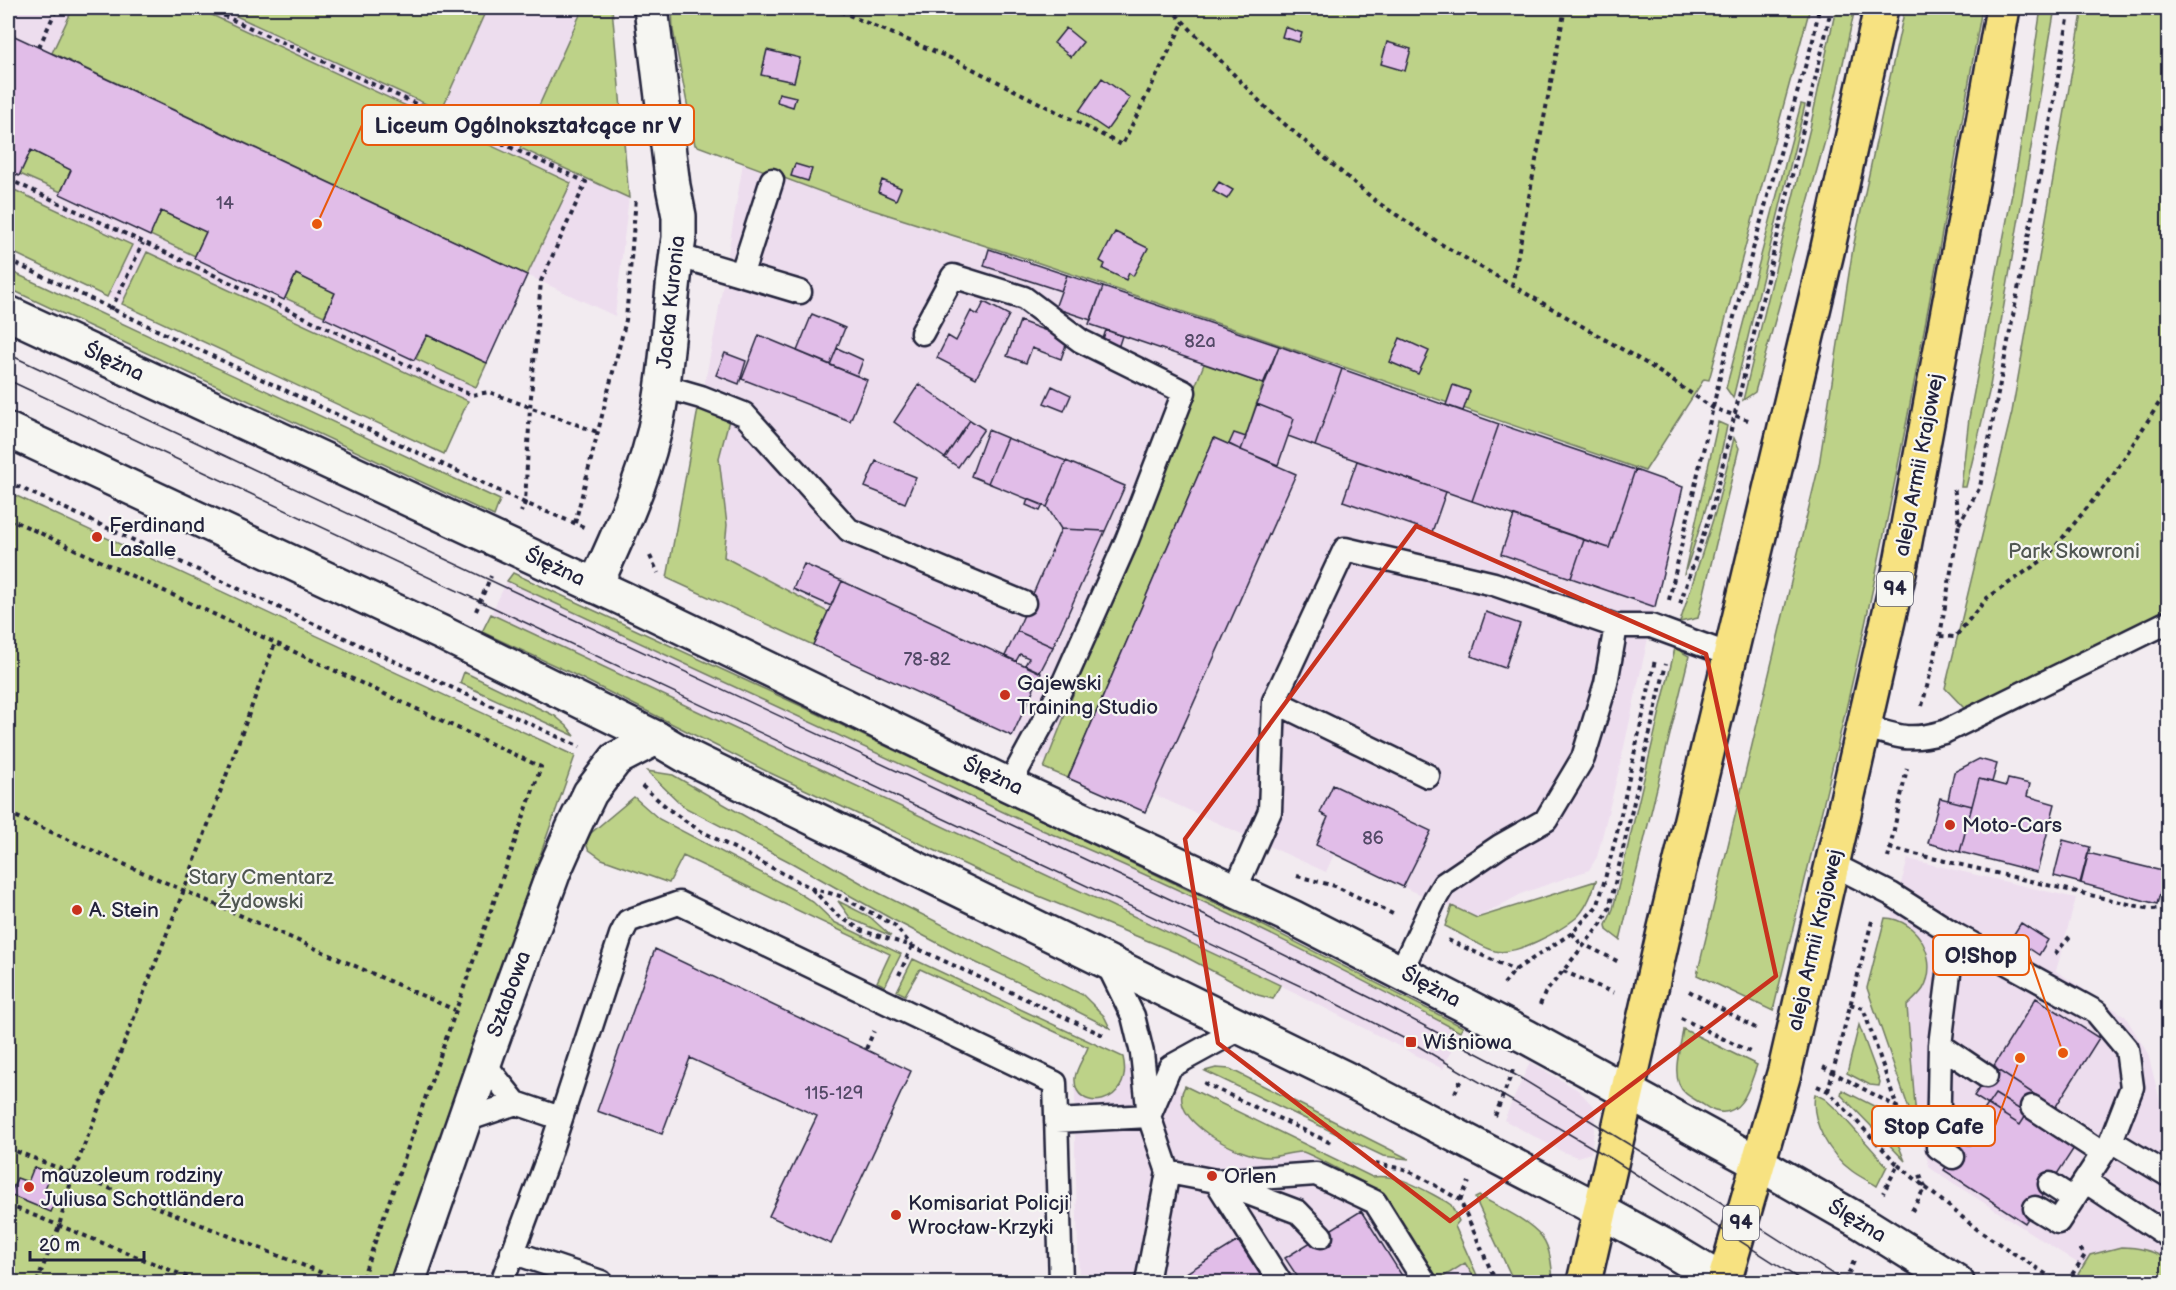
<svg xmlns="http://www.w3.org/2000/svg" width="2176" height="1290" viewBox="0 0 2176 1290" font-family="'Balsamiq Sans',sans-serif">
<rect width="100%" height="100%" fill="#f2ebf0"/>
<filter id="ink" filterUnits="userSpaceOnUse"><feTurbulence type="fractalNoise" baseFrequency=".0167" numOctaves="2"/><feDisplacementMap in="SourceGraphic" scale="12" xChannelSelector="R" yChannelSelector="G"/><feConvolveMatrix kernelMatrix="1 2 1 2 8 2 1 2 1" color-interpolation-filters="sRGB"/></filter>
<g filter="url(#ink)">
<path fill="#edddee" d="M8,8H612L629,196L615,316L527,275L444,454L8,250Z
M743,163L854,204L989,249L1681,489L1620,765L1597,857L1589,870L1523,893L1477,918L1403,887L1334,854L1326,872L1153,794L1145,812L1068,778L1012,736L667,578L717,320Z
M507,581L1042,830L1111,859L1236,917L1381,990L1460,1032L1443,1069L1280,985L491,614Z
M1908,859L2076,898L2056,971L2125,1016L2148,1054L2163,1113L2168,1117V1282H2107L1930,1168L1872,984Z
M1088,1048L1182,1091L1181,1103L1267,1158L1304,1152L1382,1194L1437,1281L1465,1263L1477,1282H1079L1075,1153V1077Z
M1530,1062L1578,1090L1594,1107L1596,1116L1591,1153L1577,1157L1563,1152L1504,1120Z"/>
<path fill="#bdd288" stroke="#707a62" stroke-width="1.5" d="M73,8H197L571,183L527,275L52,53Z
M219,8H487L441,111Z
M583,8H612L629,198L520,148Z
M672,8H1810L1709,380L1704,379L1645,471L1228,327L1030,260L854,204L695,145L673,30Z
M1836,8H1855L1830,123L1755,392L1743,400L1810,128Z
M1905,8H1982C1946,212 1910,417 1866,620C1838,751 1804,881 1773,1011L1697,975L1819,465L1853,248Z
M2041,8H2055L1989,392L1966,487H1961L1969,418L2018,162Z
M2083,8H2168V608L2110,639L1964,708L1945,688L2012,412Z
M1801,104L1805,105L1733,398L1726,388Z
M31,150L71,170L61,192L20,174Z
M8,187L132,245L107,297L8,250Z
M161,211L206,232L195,256L150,235Z
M147,252L468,401L444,454L122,304Z
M8,270L500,500L494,516L8,288Z
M296,274L335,293L324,316L285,298Z
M427,335L487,363L476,387L416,359Z
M1204,364L1263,384L1241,450L1214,438L1068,778L1044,768Z
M698,409L729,420L719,458L727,525L724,557L828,612L813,645L667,578Z
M1718,422L1727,426C1717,477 1701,526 1684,575Z
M1734,438L1739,448L1698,618L1680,622L1716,510Z
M8,492L575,756L390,1282H8Z
M513,573L799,705L1262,925L1463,1027L1460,1032C1324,959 1185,889 1042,830L507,581Z
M491,614L1280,985L1273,999L1258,995L1180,954L985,874L766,771L569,672L482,632Z
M1675,648L1689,656L1620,940L1607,930L1606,925L1613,909Z
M464,672L555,716L567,726L575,736L460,683Z
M647,771L673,775L877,892L1083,995L1104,1016L1110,1028L1039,992L966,958L890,918L792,863L684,807Z
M634,797L659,819L794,890L813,902L834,922L901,954L885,986L877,982L890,954L683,856L669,883L602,859L588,849L586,842L591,833Z
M1596,881C1592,894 1586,909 1576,918C1560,931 1516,956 1495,951C1480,947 1460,933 1445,926L1452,906L1477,918Z
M838,901L870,917L891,936L851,919Z
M1885,918C1918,919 1940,960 1923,989C1919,995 1912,1001 1907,1006L1915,1106L1920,1134L1918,1135L1867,988Z
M913,959L1123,1057C1135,1106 1073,1115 1075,1078C1076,1068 1085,1056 1088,1047L920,969L905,995L897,991Z
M1859,1025L1880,1082L1879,1086L1870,1085L1847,1073Z
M1683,1029L1757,1065C1750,1084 1743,1119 1715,1111C1710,1110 1704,1105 1699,1102C1691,1097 1683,1094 1679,1084C1673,1068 1681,1046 1683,1029Z
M1216,1068L1230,1069L1409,1159L1383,1156L1205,1071Z
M1185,1086L1372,1177C1401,1174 1420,1188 1445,1201L1451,1205L1459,1221L1455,1226L1480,1282H1477L1465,1263L1437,1281C1423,1259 1409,1237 1395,1215C1391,1208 1386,1197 1380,1192C1372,1187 1309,1153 1303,1152C1291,1151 1278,1158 1267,1157C1240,1157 1165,1120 1185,1086Z
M1842,1090L1880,1109L1886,1115L1905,1161L1841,1095Z
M1815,1094L1825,1099L1837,1110L1887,1166L1877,1186C1869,1181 1860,1177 1852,1171C1830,1155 1810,1122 1815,1094Z
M1479,1196C1497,1206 1529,1220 1542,1237C1551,1249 1552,1268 1553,1282H1514L1475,1198Z
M2121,1247C2139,1247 2154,1251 2168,1260V1282H2080L2075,1279L2090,1255Z"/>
<path fill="#e1bde8" stroke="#22223b" stroke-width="1.5" d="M1285,27L1302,33L1299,42L1282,37Z
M1066,28L1083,42L1071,57L1054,43Z
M8,33L527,275L487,363L427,335L414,360L324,318L335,293L296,274L284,300L194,258L206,232L161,211L150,236L60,194L71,170L31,150L19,176L8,171Z
M1387,42L1411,49L1405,71L1381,64Z
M767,50L800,58L794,82L761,75Z
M1102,78L1130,98L1107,130L1079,111Z
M779,93L796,97L793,107L777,102Z
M795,164L812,169L808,181L791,176Z
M882,180L901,188L896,200L878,192Z
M1219,182L1233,190L1227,199L1213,191Z
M1115,232L1148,248L1133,276L1129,273L1126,280L1103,269L1105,264L1100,261Z
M989,249L1067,275L1061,291L984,266Z
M1067,275L1103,287L1091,320L1055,308Z
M1103,287L1279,346L1263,384L1089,324Z
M984,302L1009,315L976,378L937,358L948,336L956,341L971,311L978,315Z
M812,314L845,328L830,365L797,351Z
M1020,321L1068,339L1061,359L1032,348L1026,363L1007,356Z
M1106,330L1122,336L1118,348L1102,342Z
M759,335L867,380L850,421L742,379Z
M1400,338L1429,351L1418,374L1390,362Z
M1279,346L1342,369L1315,446L1288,436L1294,419L1257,404Z
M837,348L863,360L857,376L830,365Z
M725,353L746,361L739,384L716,375Z
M1342,369L1499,424L1472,501L1315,446Z
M919,384L970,420L945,458L894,422Z
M1453,385L1470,391L1463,411L1446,405Z
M1052,386L1071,395L1064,411L1044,403Z
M1257,404L1294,419L1278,465L1241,450Z
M970,420L984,429L958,467L945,458Z
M1499,424L1635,470L1609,548L1472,501Z
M988,430L1007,438L988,483L971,476Z
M1234,433L1246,437L1241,450L1229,444Z
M1007,438L1066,461L1047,507L988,483Z
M1214,438L1296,474L1145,812L1068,778Z
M876,461L916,477L905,503L865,487Z
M1066,461L1125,486L1105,531L1061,529L1047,507Z
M1357,461L1446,492L1432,532L1343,501Z
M1635,470L1683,487L1655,607L1571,578L1584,540L1609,548Z
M1028,499L1043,505L1040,511L1026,505Z
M1514,516L1584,540L1571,578L1501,554Z
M1061,529L1105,531L1053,647L1017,631Z
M804,564L842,581L831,606L793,589Z
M842,581L1041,673L1012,736L813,645Z
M1486,612L1520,624L1505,668L1471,656Z
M1017,631L1053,647L1040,672L1025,665L1029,658L1020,654L1016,661L1005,656Z
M1979,759L1997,764L1992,782L1979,779L1972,806L1948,800L1954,772Z
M1979,779L2006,786L2008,779L2030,784L2027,796L2055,804L2037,872L1960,852Z
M1333,785L1431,831L1403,887L1316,845L1328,817L1320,813Z
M1940,798L1972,806L1960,852L1928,843Z
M2063,840L2090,847L2081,883L2054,876Z
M2088,853L2162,871L2165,876L2157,904L2080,883Z
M2021,923L2048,940L2039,955L2012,937Z
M655,949L911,1071L831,1244L769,1216L817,1116L690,1058L662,1134L597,1111Z
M2036,998L2099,1038L2055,1108L1993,1067Z
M1993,1067L2038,1097L2020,1125L1974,1096Z
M1995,1094L2076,1145L2025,1223L1944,1170Z
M34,1167L51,1174L44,1191L58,1196L51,1212L10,1195L17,1178L28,1182Z
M1361,1211L1406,1282H1301L1285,1258Z
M1238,1241L1265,1282H1188L1183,1275Z"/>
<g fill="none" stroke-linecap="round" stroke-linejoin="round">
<defs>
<path id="service" d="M676,255L800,292
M742,273L772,180
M922,333L953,276L1024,298L1081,341L1184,392L1127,540L1059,693L1009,785
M663,386L701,397L744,414L849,530L1024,603
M1274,701L1428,776
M1864,726C1899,737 1908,742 1944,732L2168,622
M1832,864L1891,894L1954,934L2096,1012L2127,1049L2132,1087L2111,1141L2058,1222L2035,1208
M1235,890L1270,811L1274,701L1345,549L1494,584L1616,626H1651L1730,655
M1105,959L1133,1016L1142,1053L1149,1116L1168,1172L1147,1282
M1401,971L1435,899L1444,884L1500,846L1546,820L1583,758L1606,683L1616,626
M1940,1045L1986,1076
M484,1063L516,1103L560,1118
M2032,1107L2102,1153
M1939,1112L1969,1132
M1150,1114L1170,1067L1243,1027
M463,1121L516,1103
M1056,1121L1149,1116
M2111,1141L2168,1175
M1953,1157L1938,1147L1940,1045L1954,934
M1168,1172L1216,1181L1316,1174L1375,1202L1425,1282
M1216,1181L1280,1282
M2085,1181L2168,1236
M1224,1184L1298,1212L1321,1236
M2050,1184L2073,1199
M512,1252L601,1282
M502,1282L548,1158L621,935L628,921L679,903L1055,1083L1061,1282"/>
<path id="minor" d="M595,586C618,536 641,486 654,433C669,369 669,303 679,238V216L673,186L651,8
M408,1282L488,1052L554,871L574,826L590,793L616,759L656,738"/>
<path id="secondary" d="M8,313L622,598L1009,785L1292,917L1527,1037L1758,1163L1861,1222L1957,1282
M8,430L444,634L656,738L690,758L1357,1084L1582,1201L1661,1244L1724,1282"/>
<path id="primary" d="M1584,1282L1664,932L1827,252L1881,8
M1724,1282L1785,1070L1900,568L1976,161L2003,8"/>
</defs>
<use href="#service" stroke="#22223b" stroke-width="27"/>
<use href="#minor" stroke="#22223b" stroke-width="38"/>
<use href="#secondary" stroke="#22223b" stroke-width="38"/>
<use href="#primary" stroke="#22223b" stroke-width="38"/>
<path stroke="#22223b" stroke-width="4" stroke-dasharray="4.5 4.5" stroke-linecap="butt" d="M207,8L586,182L541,281L530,408L525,503L521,512
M832,8L955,60L1122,145L1183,23
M1170,8L1268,110L1377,202L1441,244L1649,365L1713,408L1751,421
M39,47L57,8
M8,179L471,395L489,392L597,432
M8,260L525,503L584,527
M1512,286L1565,8
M111,310L143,243
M8,482L580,747
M8,518L541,767L361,1282
M575,523L626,320L636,198
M1959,524L1980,487L2049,129L2070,8
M8,530L12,520
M650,556L658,573
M1669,600L1732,324L1793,107L1813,40L1819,8
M1680,604L1712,509L1824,42L1831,8
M476,611L491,576
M1940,636L1955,637L1987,598L2047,557L2112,477L2168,389
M1922,706L1940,636L1959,524L1954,486
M642,786L671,811L699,830L811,888L840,896L894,925L912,946
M8,813L455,1010
M1889,848L2150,909L2168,908
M1888,858L1907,768
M1297,876L1335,886L1395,915
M812,889L837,915L863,931L912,946L1105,1036
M1572,933L1580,943
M1448,940L1515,970
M1589,947L1619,962
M2055,954L2072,934
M1563,971L1614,993
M899,975L912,946
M1504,984L1515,970L1572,933L1598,905L1616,837L1655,660
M1689,991L1759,1030
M1850,1004L1863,1008L1897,1107
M1540,1005L1545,993L1601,924L1609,909L1666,664
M1681,1018L1752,1053
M866,1049L874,1031
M1823,1067L1897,1107L1905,1134
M1204,1083L1333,1144
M1817,1086L1828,1091L1898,1165L1883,1193
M1828,1091L1873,917
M1455,1093L1462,1077
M1495,1116L1513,1070
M8,1148L345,1282
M1375,1164L1404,1169L1419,1176L1460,1200L1496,1282
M1898,1165L1978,1230L2058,1282
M1460,1200L1469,1182
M8,1205L200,1282
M1912,1211L1925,1187L1919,1172
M37,1282L59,1226L73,1174L184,890L275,643
M1845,1282L1854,1261
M2067,1282L2085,1255L2078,1246"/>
<use href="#service" stroke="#f6f6f2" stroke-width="22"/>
<use href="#minor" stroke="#f6f6f2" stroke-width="33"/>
<use href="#secondary" stroke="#f6f6f2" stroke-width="33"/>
<use href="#primary" stroke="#f7e281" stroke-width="33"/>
<path stroke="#22223b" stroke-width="1.5" d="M8,354L1208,917L1379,1002L1499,1065L1653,1159L1845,1282
M8,380L1311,991L1411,1042L1612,1159L1804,1282"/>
</g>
</g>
<path fill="none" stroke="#c8321e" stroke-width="4.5" stroke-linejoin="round" d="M1416,526L1706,654L1776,976L1450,1221L1218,1043L1185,839Z"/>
<g fill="#c8321e" stroke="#f6f6f2" stroke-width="2">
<circle cx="97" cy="537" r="6"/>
<circle cx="1005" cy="695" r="6"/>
<circle cx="1950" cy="825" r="6"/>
<circle cx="77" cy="910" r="6"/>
<rect x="1405" y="1036" width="12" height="12" rx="3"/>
<circle cx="1212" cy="1176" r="6"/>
<circle cx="29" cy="1187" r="6"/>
<circle cx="896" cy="1215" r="6"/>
</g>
<g text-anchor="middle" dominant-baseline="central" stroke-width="4.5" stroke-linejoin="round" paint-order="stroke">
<g font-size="18" fill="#524966">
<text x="225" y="203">14</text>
<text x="1200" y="341">82a</text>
<text x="927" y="659">78-82</text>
<text x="1373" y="838">86</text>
<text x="834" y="1093">115-129</text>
</g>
<g fill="#f6f6f2" stroke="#626272" stroke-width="1.5">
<rect x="1877" y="572" width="36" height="34" rx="4.5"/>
<rect x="1723" y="1206" width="36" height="34" rx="4.5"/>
</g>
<g font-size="20" font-weight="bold" fill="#22223b">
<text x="1895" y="589">94</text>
<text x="1741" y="1223">94</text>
</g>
<g font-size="21" fill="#22223b" stroke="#f6f6f2">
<text transform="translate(671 302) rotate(-84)">Jacka Kuronia</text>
<text transform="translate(114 362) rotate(25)">Ślężna</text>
<text transform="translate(1919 465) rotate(-79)">aleja Armii Krajowej</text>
<text transform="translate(555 567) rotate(25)">Ślężna</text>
<text transform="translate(993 776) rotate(25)">Ślężna</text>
<text transform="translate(1815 940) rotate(-77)">aleja Armii Krajowej</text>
<text transform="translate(1431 987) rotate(28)">Ślężna</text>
<text transform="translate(509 994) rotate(-70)">Sztabowa</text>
<text transform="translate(1857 1221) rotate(31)">Ślężna</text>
</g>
<g font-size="21" fill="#22223b" stroke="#f6f6f2" text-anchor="start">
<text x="109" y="525">Ferdinand<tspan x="109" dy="24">Lasalle</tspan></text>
<text x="1017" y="683">Gajewski<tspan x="1017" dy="24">Training Studio</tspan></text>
<text x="1962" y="825">Moto-Cars</text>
<text x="89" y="910">A. Stein</text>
<text x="1423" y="1042">Wiśniowa</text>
<text x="41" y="1175">mauzoleum rodziny<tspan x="41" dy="24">Juliusa Schottländera</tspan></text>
<text x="1224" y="1176">Orlen</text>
<text x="908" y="1203">Komisariat Policji<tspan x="908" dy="24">Wrocław-Krzyki</tspan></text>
</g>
<g font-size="21" fill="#505752" stroke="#f6f6f2">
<text x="2074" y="551">Park Skowroni</text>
<text x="261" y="877">Stary Cmentarz<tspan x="261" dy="24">Żydowski</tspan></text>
</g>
</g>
<path fill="none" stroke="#e8590c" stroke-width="2" d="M317 224L362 125M2063 1053L2029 955M2020 1058L1995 1126"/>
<g fill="#e8590c" stroke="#f6f6f2" stroke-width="2">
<circle cx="317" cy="224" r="6"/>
<circle cx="2063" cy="1053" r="6"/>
<circle cx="2020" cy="1058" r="6"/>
</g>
<g fill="#f6f6f2" stroke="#e8590c" stroke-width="2">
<rect x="362" y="105" width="332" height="40" rx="6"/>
<rect x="1933" y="935" width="96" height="40" rx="6"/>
<rect x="1872" y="1106" width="123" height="40" rx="6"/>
</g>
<g font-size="22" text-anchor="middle" font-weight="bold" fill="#22223b">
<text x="528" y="133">Liceum Ogólnokształcące nr V</text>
<text x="1981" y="963">O!Shop</text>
<text x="1934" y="1134">Stop Cafe</text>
</g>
<rect width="2176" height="1290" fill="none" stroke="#f6f6f2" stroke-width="30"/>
<rect x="15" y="15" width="2146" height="1260" fill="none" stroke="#22223b" stroke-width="2" filter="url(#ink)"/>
<path d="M30 1251v9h114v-9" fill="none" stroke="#22223b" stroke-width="3"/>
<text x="39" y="1251" font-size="18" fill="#22223b" stroke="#f6f6f2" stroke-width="4.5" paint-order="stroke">20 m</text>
</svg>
